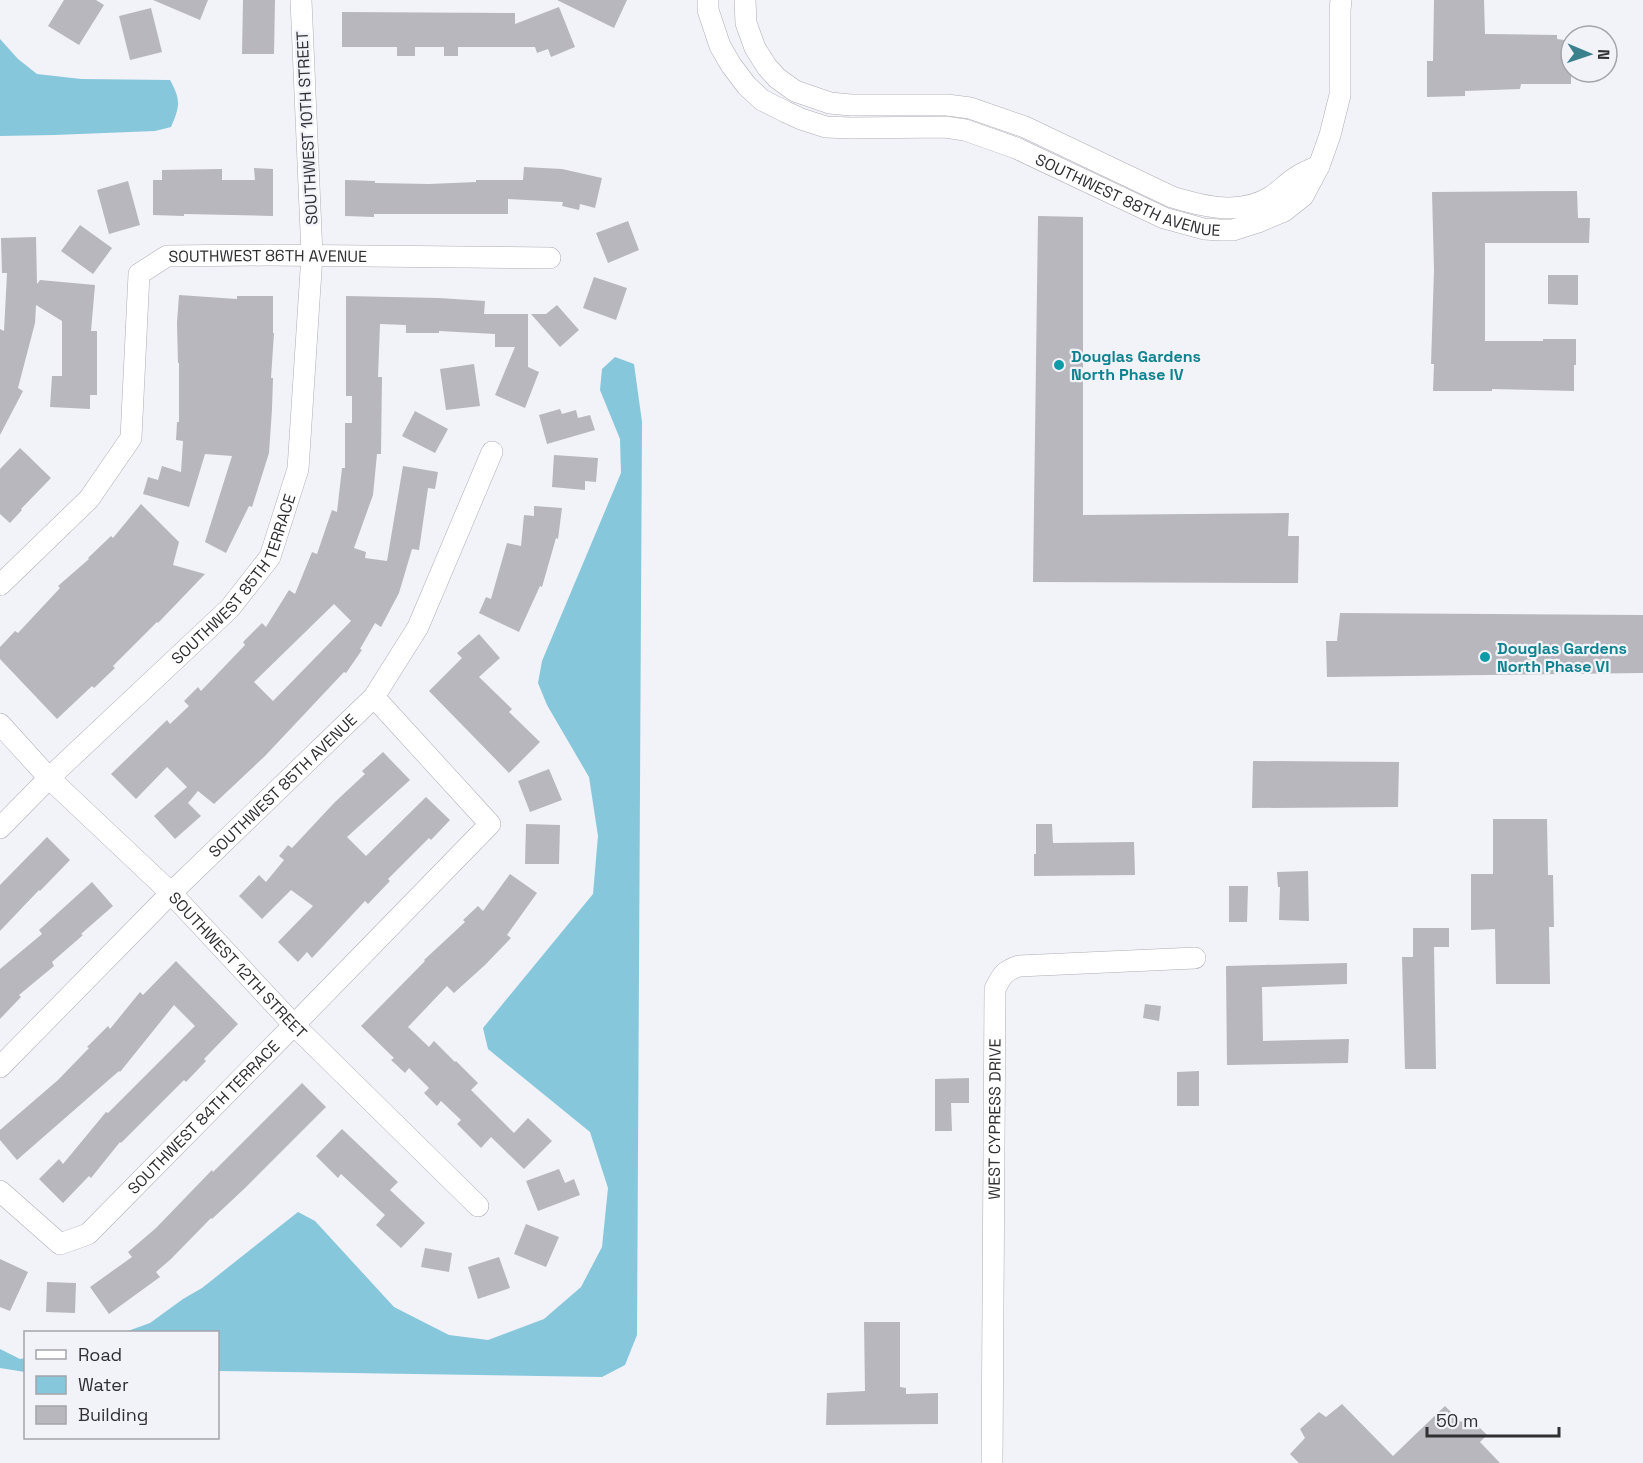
<svg xmlns="http://www.w3.org/2000/svg" width="1643" height="1463" viewBox="0 0 1643 1463" font-family="'Space Grotesk',sans-serif">
<rect width="100%" height="100%" fill="#f2f2f9"/>
<path fill="#86c7dc" d="M0,39L18,59L37,74L81,79L170,80C181,100 180,106 171,127L155,131L54,135L0,136Z
M615,357L634,364L642,422L637,1335L625,1365L602,1377L218,1371V1332H125L150,1323L183,1299L202,1288L298,1212L315,1221L394,1307L449,1335L488,1340L544,1319L581,1287L602,1247L608,1188L590,1132L488,1049L483,1028L593,894L598,836L589,777L547,705L538,683L542,661L621,473L620,439L600,390L602,369Z
M0,1349L20,1359L25,1358V1372L0,1368Z"/>
<path fill="#b7b7bd" fill-rule="evenodd" d="M64,0H96L104,5L79,45L48,26Z
M153,0H208L200,20Z
M243,0H275L274,54H242Z
M557,0H627L614,28Z
M1434,0H1484L1485,34L1557,35V39L1564,40V60H1571V84H1521L1520,89L1465,91V96L1427,97V61H1433Z
M559,7L575,47L551,57L548,49L537,53L535,47H458V56H444V47H415V56H397V47H342V12L515,13V24Z
M151,8L162,52L130,60L119,16Z
M524,167L562,169L602,178L595,208L580,204L579,210L562,206L563,202L508,199V214H374V217L345,216V180L375,181V183L429,184L476,182V180H523Z
M254,168L273,169V216L184,214V216L153,215V180H162V170L222,169V180H255Z
M128,181L140,225L109,234L97,190Z
M1577,191L1578,218H1590L1589,243H1485V341H1543V339H1576V365H1574V391L1492,389V391H1433L1434,364H1431L1434,270L1432,192Z
M1038,216L1083,217V515L1289,513L1288,536H1299L1298,583L1033,582Z
M628,221L639,250L608,263L596,233Z
M80,225L112,248L93,274L61,251Z
M36,237L37,284L40,280L95,285L91,331H97V395H90V409L50,407L52,376H62V321L36,305L35,323L18,388L23,391L0,435V329L4,331L7,273H2L1,238Z
M1548,275H1578V305L1548,304Z
M594,277L627,288L616,320L583,308Z
M179,295L237,299V296H273V333H274L271,378H273L272,409L269,453L252,507L249,506L226,553L205,542L232,456L205,454L189,507L143,494L148,477L158,480L162,466L181,472L183,441L176,440L177,422H179V363H178L177,323Z
M346,296L439,298L485,301L484,314H528V367L539,372L525,408L495,395L515,347H495V334L439,331V333H406V325L380,324L378,377H382L381,454H377L373,495L354,548L366,552L365,558L387,561L403,466L438,472L435,489L428,488L419,550L412,549L399,593L381,627L375,623L360,649L362,650L346,673L344,672L265,756L214,804L198,791L188,803L201,816L175,839L154,816L187,787L167,767L136,799L111,774L167,720L170,724L189,706L184,701L198,687L201,691L245,645L243,642L262,623L266,627L289,590L295,594L312,552L317,554L332,510L337,512L342,468H345V423H352V396H346ZM334,604L351,621L273,701L254,682Z
M557,305L579,330L560,347L531,314H546Z
M474,364L480,406L446,410L440,369Z
M560,409L562,414L576,410L578,418L590,415L595,430L547,444L539,415Z
M415,411L448,429L435,453L402,436Z
M20,448L51,478L21,509L22,510L10,523L0,514V469Z
M554,455L598,458L596,482L585,481V490L552,487Z
M141,504L179,542L173,565L205,574L158,623L157,622L113,666L115,668L94,688L92,686L57,719L0,659V647L15,631L18,633L60,588L58,586L89,559L88,558L111,536L113,538Z
M534,506L562,508L558,539L556,538L542,587L540,586L519,632L479,613L486,597L491,599L507,543L521,546L524,515L534,516Z
M1340,613L1643,615V673L1327,677L1326,641H1337Z
M479,634L500,658L479,677L512,709L509,712L540,742L509,773L429,691L462,658L457,653Z
M383,752L410,780L347,837L366,856L426,797L450,820L431,840L429,838L388,879L390,881L368,904L365,901L312,958L307,952L298,962L278,942L313,906L291,890L262,919L239,896L259,875L266,882L284,860L279,856L288,845L292,848L335,802L365,774L362,771Z
M1253,761L1399,762L1398,807L1252,808Z
M549,769L562,800L530,812L518,781Z
M1493,819H1547L1548,875H1553L1554,927H1549L1550,984H1496L1495,929L1471,930V874H1493Z
M526,824L560,825L559,864H525Z
M1036,824H1052L1053,843L1134,842L1135,875L1034,876V854H1036Z
M47,837L70,860L40,891L39,890L0,931V885Z
M1308,871L1309,921L1279,920L1280,887H1278L1277,872Z
M510,874L537,893L507,935L511,938L485,965L454,993L447,986L408,1027L429,1047L434,1041L455,1062L456,1061L478,1083L471,1090L514,1133L528,1118L552,1141L524,1169L491,1137L481,1148L457,1124L461,1120L441,1101L437,1106L424,1093L429,1088L409,1068L405,1073L391,1060L394,1058L361,1026L425,961L424,960L465,922L463,920L478,906L483,911Z
M92,882L113,906L81,934L83,935L52,962L54,966L19,995L21,997L0,1019V969L42,934L39,930Z
M1229,886H1248L1247,922H1229Z
M1413,928H1449V947H1434L1436,1069H1405L1402,957H1413Z
M176,961L238,1024L204,1059L206,1061L186,1082L184,1080L121,1143L120,1142L91,1178L89,1176L63,1203L39,1179L59,1159L63,1164L106,1112L108,1113L195,1026L174,1005L120,1072L119,1071L17,1160L0,1140V1130L58,1080L89,1048L87,1047L108,1026L110,1029L140,992L143,995Z
M1347,963V984L1262,987L1263,1041L1349,1039L1348,1063L1227,1065L1226,966Z
M1145,1004L1161,1006L1159,1021L1143,1018Z
M1199,1071V1106H1177V1072Z
M969,1078V1103H951L952,1131H935V1079Z
M302,1083L326,1107L245,1188L212,1219L211,1218L171,1259L156,1272L160,1277L109,1314L90,1287L132,1257L128,1252L156,1228L212,1170L213,1172Z
M342,1129L398,1182L390,1190L425,1223L401,1248L376,1225L385,1215L341,1174L338,1178L316,1156Z
M559,1169L565,1183L574,1179L580,1195L538,1211L526,1181Z
M526,1224L559,1237L546,1267L514,1254Z
M425,1248L452,1253L449,1272L421,1267Z
M499,1257L510,1288L478,1299L468,1267Z
M0,1259L28,1272L10,1311L0,1307Z
M47,1282L76,1283L75,1313L46,1312Z
M864,1322H900V1387L906,1388V1394L938,1393V1424L826,1425L827,1393L865,1391Z
M1342,1404L1393,1456L1445,1406L1461,1422L1468,1416L1487,1435L1480,1442L1500,1463H1299L1290,1454L1305,1438L1300,1429L1319,1412L1326,1417Z"/>
<g fill="none" stroke-linecap="round" stroke-linejoin="round">
<defs>
<g id="street">
<path id="s1" d="M708,0V10L720,46L731,65L747,86L762,100L786,112L801,119L826,127L851,128L945,127L965,130L1016,148L1164,218L1204,229L1220,230H1233L1258,222L1284,211L1303,196L1319,166L1330,135L1340,95V10L1341,0"/>
<path d="M745,0L746,23L755,48L767,67L777,78L795,91L830,103L851,105H947L970,108L1025,127L1172,197C1205,207 1241,216 1272,196C1281,190 1288,182 1298,176C1304,172 1312,169 1319,166"/>
<path id="s2" d="M0,585L89,499L131,438L139,274L167,256L268,255L550,258"/>
<path id="s3" d="M0,724L49,778L171,893L294,1025L478,1206"/>
<path id="s4" d="M0,828L49,778L230,608L270,557L298,469L312,255L301,0"/>
<path id="s5" d="M0,1067L171,893L374,697L418,627L492,452"/>
<path id="s6" d="M0,1191L60,1244L88,1234L294,1025L490,824L374,697"/>
<path id="s7" d="M992,1463L995,989C1002,975 1004,971 1019,966L1195,958"/>
</g>
</defs>
<use href="#street" stroke="#aeaeb5" stroke-width="22"/>
<use href="#street" stroke="#fff" stroke-width="21"/>
</g>
<g fill="#0f9aa8" stroke="#f2f2f9" stroke-width="2">
<circle cx="1059" cy="365" r="6"/>
<circle cx="1485" cy="657" r="6"/>
</g>
<g text-anchor="middle" dominant-baseline="central" stroke-width="4.5" stroke-linejoin="round" paint-order="stroke">
<g font-size="16" fill="#303033" stroke="#f2f2f9">
<text transform="translate(307 128) rotate(-93)">SOUTHWEST 10TH STREET</text>
<text stroke="none"><textPath href="#s1" startOffset="502">SOUTHWEST 88TH AVENUE</textPath></text>
<text stroke="none"><textPath href="#s2" startOffset="496">SOUTHWEST 86TH AVENUE</textPath></text>
<text stroke="none"><textPath href="#s4" startOffset="345">SOUTHWEST 85TH TERRACE</textPath></text>
<text stroke="none"><textPath href="#s5" startOffset="399">SOUTHWEST 85TH AVENUE</textPath></text>
<text stroke="none"><textPath href="#s3" startOffset="339">SOUTHWEST 12TH STREET</textPath></text>
<text stroke="none"><textPath href="#s6" startOffset="274">SOUTHWEST 84TH TERRACE</textPath></text>
<text stroke="none"><textPath href="#s7" startOffset="344">WEST CYPRESS DRIVE</textPath></text>
</g>
<g font-size="16" font-weight="bold" fill="#0d838f" stroke="#f2f2f9" text-anchor="start">
<text x="1071" y="356">Douglas Gardens<tspan x="1071" dy="18">North Phase IV</tspan></text>
<text x="1497" y="648">Douglas Gardens<tspan x="1497" dy="18">North Phase VI</tspan></text>
</g>
</g>
<rect x="24" y="1331" width="195" height="108" fill="#f2f2f9" stroke="#a4a4aa" stroke-width="1.5"/>
<rect x="36" y="1350" width="30" height="9" fill="#ffffff" stroke="#a4a4aa" stroke-width="1.5"/>
<text x="78" y="1361" font-size="18" fill="#303033">Road</text>
<rect x="36" y="1376" width="30" height="18" fill="#86c7dc" stroke="#a4a4aa" stroke-width="1.5"/>
<text x="78" y="1391" font-size="18" fill="#303033">Water</text>
<rect x="36" y="1406" width="30" height="18" fill="#b7b7bd" stroke="#a4a4aa" stroke-width="1.5"/>
<text x="78" y="1421" font-size="18" fill="#303033">Building</text>
<g transform="translate(1589 54) rotate(92)"><circle r="28" fill="#f2f2f9" stroke="#a4a4aa" stroke-width="1.5"/>
<path d="M0-4.5L10 22L0 15L-10 22Z" fill="#3b808d"/>
<text y="-9" font-size="16" font-weight="bold" text-anchor="middle" fill="#303033">N</text>
</g>
<path d="M1427 1427v9h132v-9" fill="none" stroke="#303033" stroke-width="3"/>
<text x="1436" y="1427" font-size="18" fill="#303033" stroke="#f2f2f9" stroke-width="4.5" paint-order="stroke">50 m</text>
</svg>
